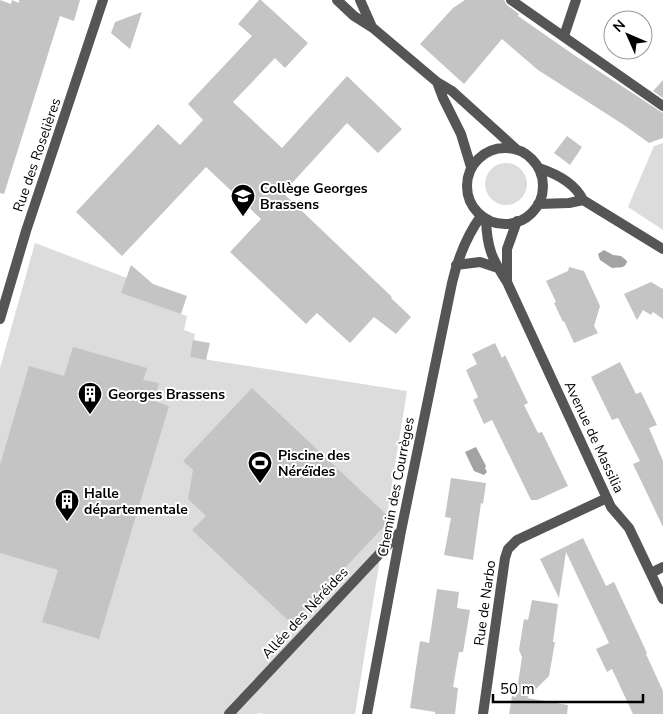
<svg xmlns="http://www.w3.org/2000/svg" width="663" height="714" viewBox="0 0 663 714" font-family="'Nunito Sans',sans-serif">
<rect width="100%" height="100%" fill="#fff"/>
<path fill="#dcdcdc" d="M663,143V230L628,207L654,146Z
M485 184a21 21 0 1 1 42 0a21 21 0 1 1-42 0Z
M35,243L127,278L122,293L187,316L184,330L195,334L190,357L407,391L355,714H266L258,713V714H0V368Z"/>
<path fill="#a3a3a3" d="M604,250L613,255L621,256L627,261C626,269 619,267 612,268L600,260L598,254Z
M476,447L486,466L485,468L487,472L484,475L474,471L465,452Z"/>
<path fill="#c4c4c4" d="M0,0L11,4L12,0L19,3V0H80L74,21L60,16L4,194L0,193Z
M259,0H261L308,43L285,68L275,58L233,102L282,148L347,76L402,129L378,153L347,123L283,193L392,297L391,298L411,317L396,334L374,317L350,343L317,313L306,324L230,252L261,219L206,167L122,256L76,212L158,124L180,145L203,120L188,104L252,36L238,24Z
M465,0H504L507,5L519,14L518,16L574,55L663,113V138L649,143L624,125L538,70L502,39L464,84L420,44L453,8Z
M142,12L130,49L111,33L115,22Z
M663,80V98L653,91Z
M567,136L582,147L570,165L554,153Z
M131,265L153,284L187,296L181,314L121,293Z
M569,267L584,271L600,306L594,326L598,333L574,343L564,321L563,322L554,303L556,302L546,281L568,271Z
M651,282L663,289V319L653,312L651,315L643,310L637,320L624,294Z
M193,340L210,343L206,360L190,357Z
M495,343L502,358L505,355L528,403L524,405L538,433L542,432L568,486L537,500H531L492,420L484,424L473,400L478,397L466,370L477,364L472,354Z
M73,347L147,368L143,380L159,383L154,401L169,406L99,639L42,622L58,570L0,553V465L29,366L64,376Z
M620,362L636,394L641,392L657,425L649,428L663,461V527L633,464L640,461L618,418L612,420L591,377Z
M252,388L391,519L292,624L192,530L206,516L188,499L193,470L183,461Z
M451,478L486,483L483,504L481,503L473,560L444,555L451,518L445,517Z
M583,538L606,586L614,582L647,653L646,654L663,691V714H633L612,669L607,672L596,649L609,643L566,552L559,598L540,559Z
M437,589L459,592L457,608L470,610L463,652H459L453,687L458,688L455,714H435V712L410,708L420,641L429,643Z
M532,600L558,604L553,642H555L549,676L527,698L568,705L567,714H509L512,696L516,697L522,657L519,650L524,619L528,620Z"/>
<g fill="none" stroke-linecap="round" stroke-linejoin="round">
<path stroke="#555" stroke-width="10" d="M564,36L576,0"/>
<path stroke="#555" stroke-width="10" d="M337,0L354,16L373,28L437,82L452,91L516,149
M360,0L372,27
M511,0L663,106
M437,82L443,98L461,134L471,167
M467 186a38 38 0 1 1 76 0a38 38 0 1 1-76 0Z
M539,168C557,174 575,183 583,200L663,249
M538,204L569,203L583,200
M486,220C487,248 492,259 507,282L611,507L629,528L663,599
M456,265L480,262L498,268
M507,282V249L517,221
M0,319L26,231L103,0
M651,573L663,567
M229,714L400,532
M367,714L401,531L452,283C458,257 466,237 481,216
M483,714L505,558L508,549L517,540L607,498"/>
</g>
<defs>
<symbol id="school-pin" viewBox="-11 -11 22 30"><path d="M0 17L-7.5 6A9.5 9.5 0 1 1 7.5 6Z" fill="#000" stroke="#fff"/><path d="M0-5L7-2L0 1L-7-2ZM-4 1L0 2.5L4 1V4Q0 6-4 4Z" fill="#fff"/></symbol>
<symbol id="building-pin" viewBox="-11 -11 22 30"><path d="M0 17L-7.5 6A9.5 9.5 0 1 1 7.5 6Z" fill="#000" stroke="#fff"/><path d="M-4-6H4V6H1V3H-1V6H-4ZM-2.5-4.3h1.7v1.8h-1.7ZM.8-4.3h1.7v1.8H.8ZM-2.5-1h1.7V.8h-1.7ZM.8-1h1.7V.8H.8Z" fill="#fff"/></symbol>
<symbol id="stadium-pin" viewBox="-11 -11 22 30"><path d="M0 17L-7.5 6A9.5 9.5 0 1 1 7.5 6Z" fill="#000" stroke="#fff"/><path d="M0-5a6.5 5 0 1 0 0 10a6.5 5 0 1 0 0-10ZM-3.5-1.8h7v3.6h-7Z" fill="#fff"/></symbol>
</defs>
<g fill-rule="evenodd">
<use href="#school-pin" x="229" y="182" width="28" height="38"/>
<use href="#building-pin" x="76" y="380" width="28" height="38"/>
<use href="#stadium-pin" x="246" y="449" width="28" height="38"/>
<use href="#building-pin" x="53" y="487" width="28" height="38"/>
</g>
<g text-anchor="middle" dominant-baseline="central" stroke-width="4" stroke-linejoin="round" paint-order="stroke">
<g font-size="14" fill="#000" stroke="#fff">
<text transform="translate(37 155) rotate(-71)">Rue des Roselières</text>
<text transform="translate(594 437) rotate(65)">Avenue de Massilia</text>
<text transform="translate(396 487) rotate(-79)">Chemin des Courrèges</text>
<text transform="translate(485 603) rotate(-82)">Rue de Narbo</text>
<text transform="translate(305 613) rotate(-47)">Allée des Néréides</text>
</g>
<g font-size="14" font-weight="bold" fill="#000" stroke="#fff" text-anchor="start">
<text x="260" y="188">Collège Georges<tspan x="260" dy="16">Brassens</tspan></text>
<text x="108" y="394">Georges Brassens</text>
<text x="278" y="455">Piscine des<tspan x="278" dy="16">Néréïdes</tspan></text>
<text x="84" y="493">Halle<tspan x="84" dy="16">départementale</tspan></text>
</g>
</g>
<g transform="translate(628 35) rotate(315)"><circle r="24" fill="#ffffff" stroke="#999999"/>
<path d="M0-4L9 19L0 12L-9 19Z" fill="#000000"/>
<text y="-8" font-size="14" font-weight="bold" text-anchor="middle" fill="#000000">N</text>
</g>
<path d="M493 694v8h150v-8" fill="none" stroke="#000000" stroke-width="2.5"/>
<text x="500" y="694" font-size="15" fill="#000000" stroke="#ffffff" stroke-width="4" paint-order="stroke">50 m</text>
</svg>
